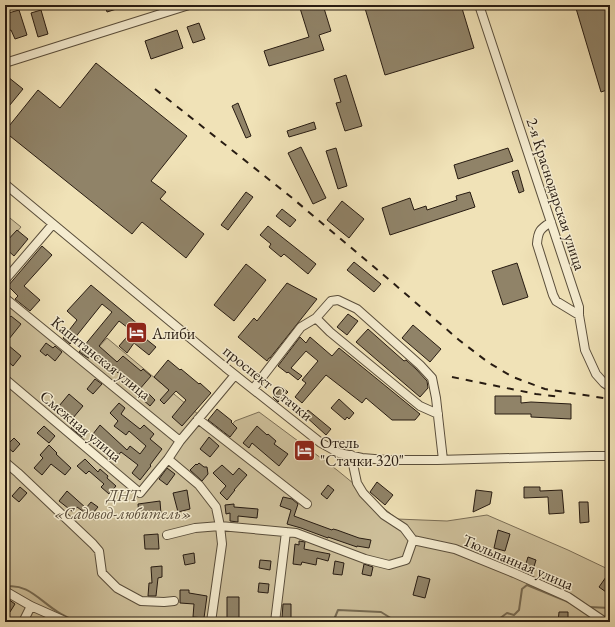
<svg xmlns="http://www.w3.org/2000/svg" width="615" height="627" viewBox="0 0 615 627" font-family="'EB Garamond',serif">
<rect width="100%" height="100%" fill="#f0e2b7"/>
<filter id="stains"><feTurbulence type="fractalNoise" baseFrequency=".005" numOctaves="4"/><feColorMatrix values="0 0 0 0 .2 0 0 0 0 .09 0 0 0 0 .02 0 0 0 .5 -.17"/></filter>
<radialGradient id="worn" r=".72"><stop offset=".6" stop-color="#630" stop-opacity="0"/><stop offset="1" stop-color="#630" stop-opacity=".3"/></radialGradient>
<path fill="#cec09b" stroke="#7b6e56" d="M5,214L21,227L5,246Z
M5,293L87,360L107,338L223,435L235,421L259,412L337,470L397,519L447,521L487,515L568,550L610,570V622H5Z"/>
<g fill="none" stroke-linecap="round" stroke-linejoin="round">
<path stroke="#776b53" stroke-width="2" d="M5,587C27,582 41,602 58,612C64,616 71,619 78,622
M589,607L610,608
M333,622L338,610L381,612L397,622
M495,622L507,613L514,615L519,610L522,589L527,585L571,603"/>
</g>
<path fill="#908368" stroke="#281c12" d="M105,5H126V6L107,12Z
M299,5H323L331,31L319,35L324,50L269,66L264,51L309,37Z
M364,5H461L474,48L385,75Z
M575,5H610V89L601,92Z
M19,10L27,35L15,39L11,30L5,32V14Z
M41,10L48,34L38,37L31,13Z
M199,23L205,39L193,43L187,27Z
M177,30L183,48L151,59L145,41Z
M96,63L187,136L151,181L166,192L160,199L204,234L186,258L142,222L132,234L5,132V131L38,90L60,108Z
M346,75L362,126L345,131L336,103L341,102L334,79Z
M8,77L23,89L5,111V81Z
M238,103L251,136L246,138L232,106Z
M314,122L316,129L289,137L287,131Z
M301,147L326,198L313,204L288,153Z
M336,148L347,186L338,189L326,151Z
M508,148L513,161L458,179L454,165Z
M518,170L524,191L519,193L512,172Z
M246,192L253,197L228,230L221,225Z
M470,192L475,207L390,235L382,208L410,198L414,210L426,206L427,210L457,200L456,196Z
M342,201L364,219L349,238L327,220Z
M282,209L296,220L290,227L276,216Z
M268,226L316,264L308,274L284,254L281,257L269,247L271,244L260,235Z
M17,230L28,239L14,256L5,248V243Z
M42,246L52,255L24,286L40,300L30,311L15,299L18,296L8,286Z
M354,262L381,284L374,292L347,270Z
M517,263L528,297L503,305L492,271Z
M246,264L266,280L234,321L214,305Z
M287,283L317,299L270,358H269L267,361L238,337L254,318L257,321Z
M91,285L145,330L141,335L156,347L149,355L134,343L127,353L119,346L132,331L119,321L99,346L117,362L123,356L141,371L143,369L151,376L139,390L119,372L118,373L111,366L108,370L90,355L88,358L79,352L112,312L102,304L70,344L63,338L77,320L67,311Z
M348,314L358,321L347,335L337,327Z
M11,316L21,324L9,339L5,336V322Z
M413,325L441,349L430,362L402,338Z
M368,329L404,361L406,360L416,369L427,381L428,388L420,397L356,342Z
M300,337L306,343L310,337L332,356L339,348L420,414L415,420H392L366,398L362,403L326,375L302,403L295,397L306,383L302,380L318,361L306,351L291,368L302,376L298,380L288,372L287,373L278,366Z
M46,343L53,348L55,346L62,352L55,361L47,354L46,356L40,351Z
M8,345L21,356L13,366L5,359V349Z
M168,360L180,370L181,369L199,384L200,383L211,393L182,426L172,417L186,400L176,391L164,404L160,400L169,390L154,377Z
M95,379L102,384L93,394L87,389Z
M282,387L288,392L278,402L273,397Z
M148,393L155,400L150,406L142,399Z
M69,394L83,406L73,418L59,406Z
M495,396H521V403L531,402L571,404V419L531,417V414H495Z
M339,399L354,413L349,419L347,417L345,420L331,408Z
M119,403L125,408L121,414L140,429L144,425L154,434L150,439L162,449L150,465L151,466L140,480L132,473L138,465L121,452L116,458L110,452L111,451L105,446L106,444L93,434L100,425L127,450L130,446L140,454L146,446L129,431L126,435L114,426L118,421L110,413Z
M217,409L232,421L231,422L237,428L230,437L208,420Z
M308,410L331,429L326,435L304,415Z
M75,423L86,432L82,437L71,428Z
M44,426L55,436L49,443L37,433Z
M257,426L267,435L268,434L276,441L274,444L288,454L279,466L252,443L249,448L243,443Z
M209,437L219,446L210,457L200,449Z
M14,438L20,444L13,452L6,446Z
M49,445L57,453L56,454L71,468L65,475L51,464L42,475L34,468L43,458L40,455Z
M85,459L98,472L100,469L108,476L107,478L116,486L109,494L101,487L104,484L89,471L86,474L77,466Z
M199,463L204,467H207L208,474L202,481L190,470L196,464L197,465Z
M222,465L233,475L239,468L247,475L234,490H235L227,500L220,493L226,486L213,473Z
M167,468L175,474L167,485L159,479Z
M377,482L393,495L385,505L370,492Z
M328,485L334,490L327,499L321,494Z
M20,487L27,493L19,502L12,496Z
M524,487H540V491L562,490L564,513L549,514L548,497L524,498Z
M187,490L190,509L178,512L173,493Z
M476,490L492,492L490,504L473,512Z
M67,491L86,508L91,502L98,507L93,513L97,517L95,520L77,507L73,512L59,501Z
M283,497L292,499L298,504L294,516L332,530L333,529L337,530L359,538L371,540L369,548L357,546V547L328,537V538L301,528L287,524L291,510L280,506Z
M160,501L161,514L147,516V518H139L138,504Z
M579,502H588L589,522L580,523Z
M234,504V507L258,509L257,518L238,516V522L230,521V513L226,514L225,505Z
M498,530L510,534L505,551L494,548Z
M158,534L159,549H145L144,535Z
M299,541L305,542L304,549L330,554L328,561L317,558L316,565L302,562L301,565L293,564L295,544L299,545Z
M194,553L195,563L185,565L183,555Z
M528,557L536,560L533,570L525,567Z
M260,560L271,561L270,570L259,568Z
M335,561L344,563L342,575L333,574Z
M364,564L373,567L371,576L362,574Z
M162,566V577L158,578L156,596H148L149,583H152L151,567Z
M418,576L430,579L425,598L413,595Z
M606,577L610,580V586L606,592L599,587Z
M259,583L269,584L268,593L258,592Z
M180,590H189V593L207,596L204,618L193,617L194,604L180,603Z
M227,597H239V622H227Z
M8,599L15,604L10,612L5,610V604Z
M283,604H291V619L282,618Z
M559,612H568V622H558Z"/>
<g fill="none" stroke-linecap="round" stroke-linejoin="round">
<defs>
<path id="minor" d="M479,5L579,307V315L585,350L596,374L604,383L610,387
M5,63L189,5
M5,184L225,367L321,443L339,453L362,458L387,460H437L592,456H610
M551,222C540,229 538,231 537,244L553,295L556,301L579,315
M5,280L53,224
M5,298L180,441
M316,318L330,332L420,406L438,414
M5,379L140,493L168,459L180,441L235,375
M253,389L301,327L316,318L331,301L338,300L357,309L420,365L432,378L436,398L443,460
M198,419L307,504
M351,455L357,483L363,493L384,515L404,528L413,540
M168,459L199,485L216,507L220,526L222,544L211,622
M5,462L18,473L93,544L99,551L102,573L117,588L141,601L164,602L174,601
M167,535L195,528L220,526L296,533L365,559L389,565L406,560L413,540
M413,540L455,549L514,573L568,597L605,622
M5,591L31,606L67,622
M23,622L31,606
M275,622L286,532"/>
</defs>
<use href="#minor" stroke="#5a4e3b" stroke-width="10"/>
<use href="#minor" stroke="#f5ecd0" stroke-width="8"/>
<path stroke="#281c12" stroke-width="2" stroke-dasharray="7 7" stroke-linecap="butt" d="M155,89L291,197L393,283L459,340L489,363L513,377L545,389L610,399
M452,377L536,394L561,397"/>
</g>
<defs>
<symbol id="hotel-square" viewBox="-11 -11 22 22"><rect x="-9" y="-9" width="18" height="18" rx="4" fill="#8f2418" stroke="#f5ecd0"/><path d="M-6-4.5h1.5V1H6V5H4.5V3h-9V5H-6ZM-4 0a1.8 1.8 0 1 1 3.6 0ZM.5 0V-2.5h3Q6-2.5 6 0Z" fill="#fff"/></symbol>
</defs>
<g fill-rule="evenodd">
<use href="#hotel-square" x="124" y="320" width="25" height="25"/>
<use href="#hotel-square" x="292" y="438" width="25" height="25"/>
</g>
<g text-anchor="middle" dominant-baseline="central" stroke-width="3" stroke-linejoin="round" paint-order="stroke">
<g font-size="16" fill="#281c12" stroke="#f5ecd0">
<text transform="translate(556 194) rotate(72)">2-я Краснодарская улица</text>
<text transform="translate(101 358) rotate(39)">Капитанская улица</text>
<text transform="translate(268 383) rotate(39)">проспект Стачки</text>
<text transform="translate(81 426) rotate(40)">Смежная улица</text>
<text transform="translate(518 562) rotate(23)">Тюльпанная улица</text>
</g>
<g font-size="16" fill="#281c12" stroke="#f5ecd0" text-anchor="start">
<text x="152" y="333">Алиби</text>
<text x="320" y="442">Отель<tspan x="320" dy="18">"Стачки 320"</tspan></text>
</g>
<g font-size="16" font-style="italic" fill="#5a4d3b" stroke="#f5ecd0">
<text x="123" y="495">ДНТ<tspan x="123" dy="18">«Садовод-любитель»</tspan></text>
</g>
</g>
<rect width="615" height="627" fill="none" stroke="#f0e2b7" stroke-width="20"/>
<rect x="6" y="6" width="603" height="615" fill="none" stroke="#281c12" stroke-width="2"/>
<rect x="10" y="10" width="595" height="607" fill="none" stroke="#281c12"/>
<rect width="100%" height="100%" filter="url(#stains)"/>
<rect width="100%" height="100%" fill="url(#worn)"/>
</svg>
